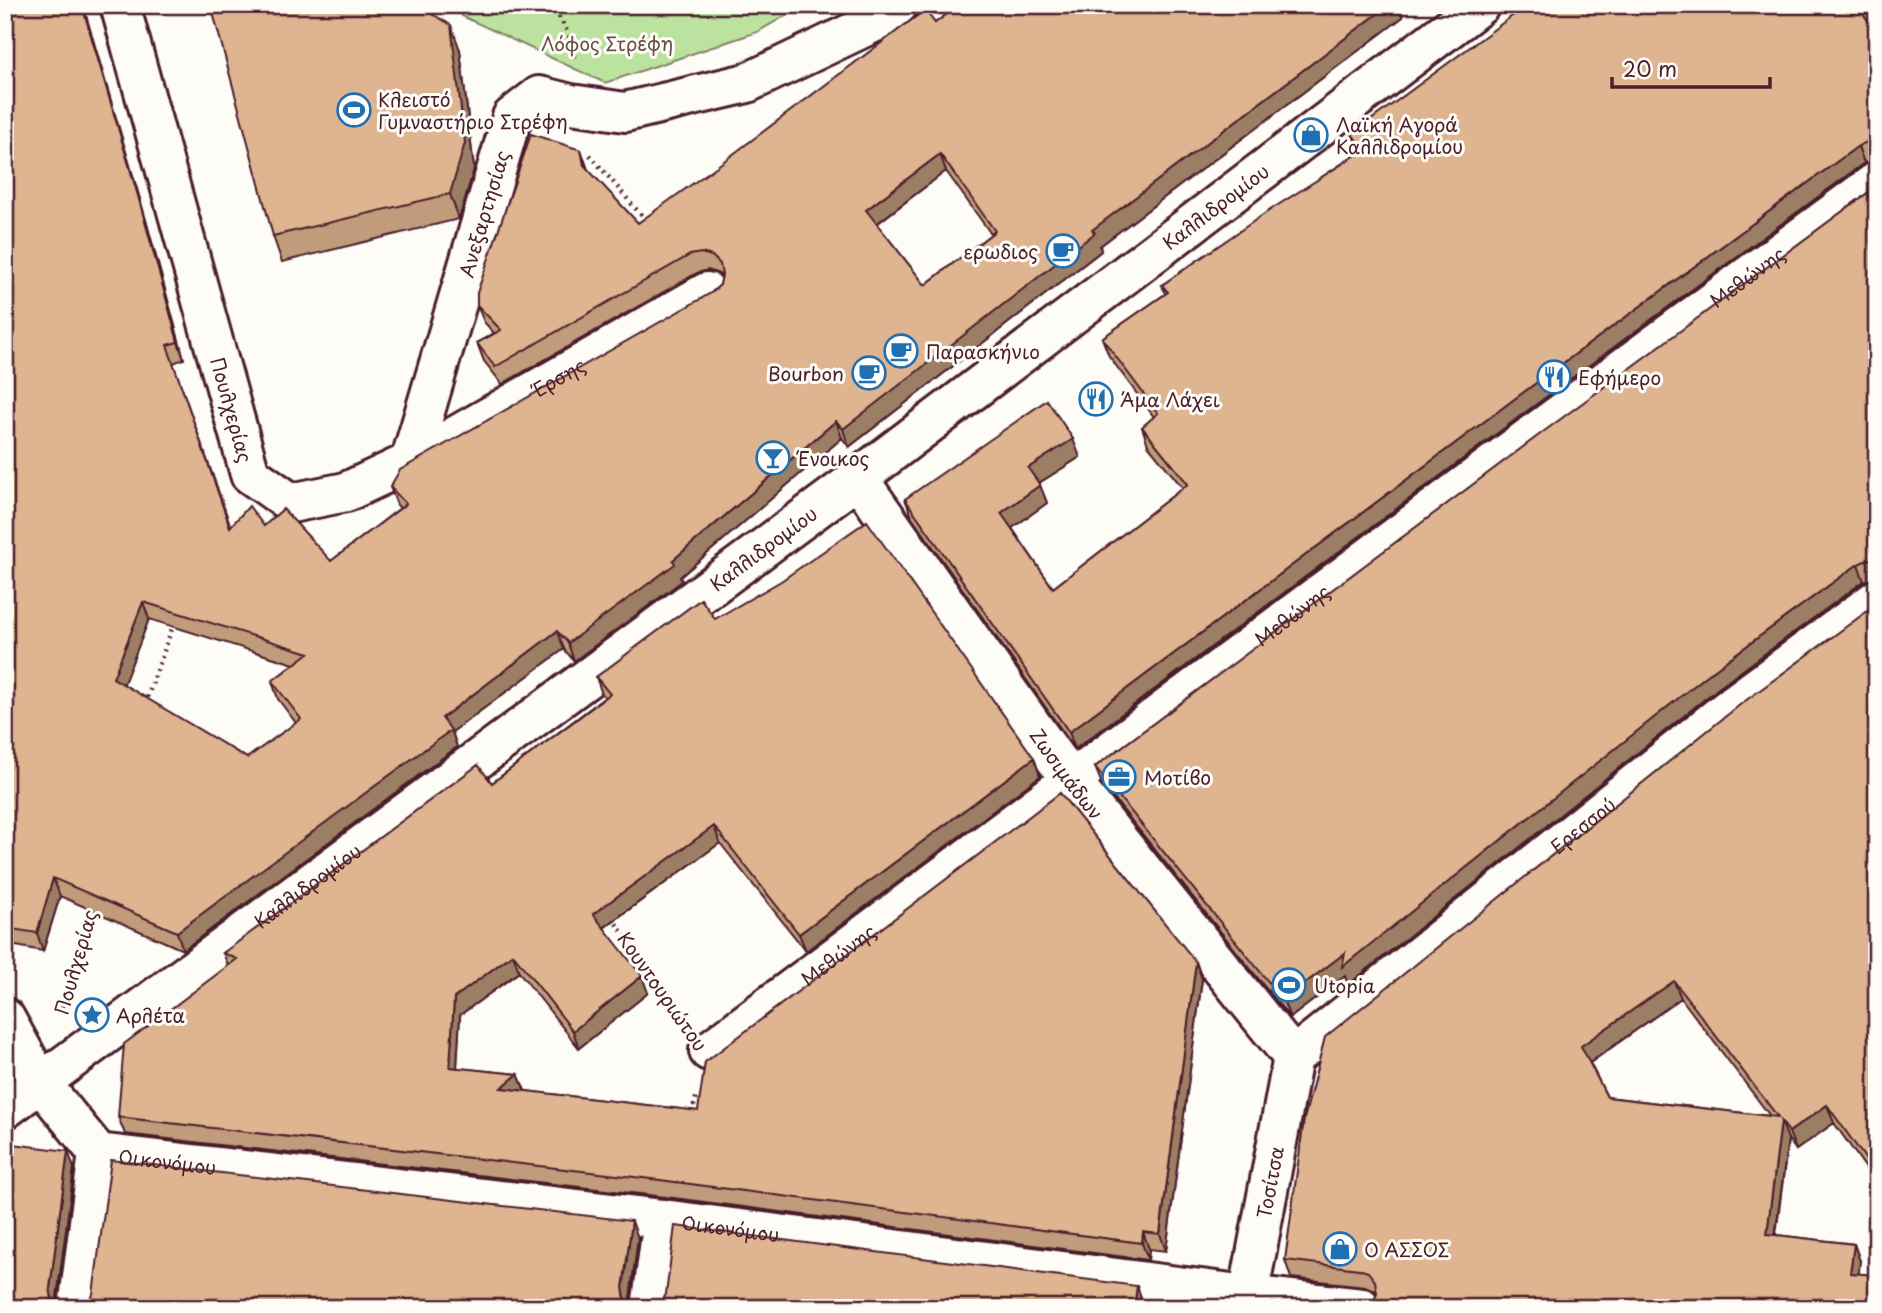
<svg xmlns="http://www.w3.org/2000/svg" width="1882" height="1313" viewBox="0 0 1882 1313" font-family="'Playpen Sans',sans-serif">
<rect width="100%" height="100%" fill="#fdfcf7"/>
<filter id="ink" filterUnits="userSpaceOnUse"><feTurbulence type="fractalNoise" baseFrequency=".0143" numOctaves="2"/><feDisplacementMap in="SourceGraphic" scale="14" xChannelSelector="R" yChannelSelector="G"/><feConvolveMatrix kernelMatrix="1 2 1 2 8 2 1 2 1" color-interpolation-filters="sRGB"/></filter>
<g filter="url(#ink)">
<path fill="#bbe39f" stroke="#828165" stroke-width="2" d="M456,5H804L757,32L605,83L462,16Z"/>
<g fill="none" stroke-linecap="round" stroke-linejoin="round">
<defs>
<g id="pedestrian">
<path id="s1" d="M709,1051L1536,432L1877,181"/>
</g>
<g id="minor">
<path id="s2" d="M120,5L250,474L291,503L346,492L410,462L707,292"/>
<path id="s3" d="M410,462L512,117L539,96L571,104L625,112L747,83L879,20L898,5"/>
<path id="s4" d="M858,478L1071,781L1293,1057"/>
<path d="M5,1018L40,1082L98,1153"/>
<path id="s5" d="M1293,1057L1734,704L1877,599"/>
<path id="s6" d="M5,1109L858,478L1480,5"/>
<path id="s7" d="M98,1153L663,1219L1247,1295L1362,1308"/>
<path d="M78,1308L98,1153"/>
<path d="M651,1308L663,1219"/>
<path id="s8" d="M1246,1308L1293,1057"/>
</g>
</defs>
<use href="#pedestrian" stroke="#4a1f2b" stroke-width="44"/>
<use href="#minor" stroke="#4a1f2b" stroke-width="44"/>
<path stroke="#4a1f2b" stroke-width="4.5" stroke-dasharray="2 5" stroke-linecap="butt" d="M551,5C561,20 575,40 574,58
M590,155L648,223
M145,704L174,623
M612,918L681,1013
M62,1007L91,905
M692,1113L697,1094"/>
<use href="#pedestrian" stroke="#fdfcf7" stroke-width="38"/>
<use href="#minor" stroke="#fdfcf7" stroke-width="38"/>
</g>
<path fill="#c09b7c" stroke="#4a1f2b" stroke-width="2" fill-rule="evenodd" d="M5,5H83L144,213L184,359L173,363L231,527L264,526L331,561L400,508L397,505L390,487L711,293L720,285L722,277L719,274L708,270L697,273L502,384L484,361L477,343L494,333L484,322L477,305L581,150L588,170L638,223L935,23L959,5H1398L1403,17L1100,246L1101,251L849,447L842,438L680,577L682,581L574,661L564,649L452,732L457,747L183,950L60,896L43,951L5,944ZM946,171L991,234L925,285L877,224ZM149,619L294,664L272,681L278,699L296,723L247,758L123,685Z
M1877,32V160L1864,163L1523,414L1075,749L912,517L905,499L1080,457L1039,483L1047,503L1012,528L1053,588L1183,488L1148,445L1142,427L1154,417L1109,356L1102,338L1165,294L1162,285L1359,152L1352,134Z
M460,50L474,169L459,219L282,262L273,236Z
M1877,186V578L1864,581L1721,686L1348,985L1345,976L1290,1018L1102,784L1095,767Z
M1877,604V1184L1834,1123L1796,1150L1788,1139L1776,1235L1854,1244L1860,1261L1373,1304L1377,1293L1374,1290L1365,1286L1291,1278L1285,1260ZM1681,998L1770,1116L1607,1097L1590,1063Z
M715,619L1034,758L1040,776L806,951L720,843L604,928L648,993L579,1048L519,972L460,1015L457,1068L518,1074L525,1091L698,1111L1196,962L1202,979L1166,1251L1149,1249L1148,1260L666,1197L125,1134L118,1117L228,965L223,953L492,783L605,697L602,694L596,677Z"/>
<path fill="#9c7e65" stroke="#4a1f2b" stroke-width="2" d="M82,5L83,8L144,213L184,359L178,342Z
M1389,5H1398L1403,17L1100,246L1101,251L849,447L843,429L1092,230Z
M451,25L460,50L474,169L459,219L450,194Z
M1858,146L1864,163L1523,414L1075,749L1069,732L1517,397Z
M581,150L587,167L590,183L584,165Z
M940,154L946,171L872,227L866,210Z
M836,421L842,438L680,577L682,581L574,661L568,643L673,560Z
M1073,439L1080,457L1034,486L1028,468Z
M1040,485L1047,503L1008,531L1001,513Z
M1858,564L1864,581L1721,686L1348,985L1345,976L1290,1018L1283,1000L1715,669Z
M143,602L149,619L119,696L113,678Z
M557,631L564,649L452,732L457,747L183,950L177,932L442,718Z
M1034,758L1040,776L806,951L799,934Z
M714,826L720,843L599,931L593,914Z
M53,878L60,896L43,951L37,933Z
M513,954L519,972L460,1015L456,1084L450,1067L454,998Z
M1196,962L1202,979L1166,1251L1160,1234Z
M642,976L648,993L579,1048L573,1031Z
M1674,981L1681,998L1588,1064L1581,1046Z
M518,1074L525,1091L501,1088Z
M1827,1105L1834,1123L1796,1150L1789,1132Z
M1781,1121L1788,1139L1773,1252L1767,1234Z
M68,1151L74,1168L56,1305L52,1299L50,1288Z
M632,1221L638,1238L629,1306L625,1299L623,1288Z
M1143,1232L1149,1249L1148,1260L1142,1243Z
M1854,1244L1860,1261L1857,1291L1850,1273Z
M1137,1286L1143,1304V1308H1134Z"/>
<path fill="#dfb490" stroke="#4a1f2b" stroke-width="2" fill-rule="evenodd" d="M5,5H82L138,196L178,342L167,345L230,527L249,506L264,526L283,509L331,561L406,504L390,487L400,470L711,293L720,285L722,275L720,264L712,256L701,253L690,255L495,367L477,343L501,330L477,305V293L531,134L581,150L584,165L638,223L720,164L925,10L935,23L959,5H1389L1092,230L1095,233L843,429L836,421L673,560L675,564L568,643L557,631L442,718L451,730L177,932L53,878L37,933L5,928ZM940,154L995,231L925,285L866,210ZM143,602L309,653L272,681L301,719L247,758L113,678Z
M211,5H417L451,25L465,143L450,194L273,236Z
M1527,5H1856L1877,32V143L1869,141L1858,146L1517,397L1069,732L905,499L1047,400L1073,439L1028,468L1040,485L1001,513L1053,588L1188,484L1142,427L1158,413L1102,338L1168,292L1162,285L1267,212L1364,150L1352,134Z
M1877,186V561L1869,559L1858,564L1715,669L1342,967L1345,953L1283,1000L1095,767L1543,432Z
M867,521L1034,758L799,934L714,826L593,914L642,976L573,1031L513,954L454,998L450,1067L518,1074L501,1088L698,1111L705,1062L1060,793L1196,962L1160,1234L1143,1232L1142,1243L660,1180L118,1117L124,1044L237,959L223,953L478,765L492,783L610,694L596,677L701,599L715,619L781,581Z
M1877,604V1175L1827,1105L1789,1132L1781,1121L1767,1234L1854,1244L1850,1273L1877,1275V1308H1368L1373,1304L1377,1293L1375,1281L1368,1272L1359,1269L1285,1260L1304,1119L1325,1037L1741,704ZM1674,981L1778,1117L1607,1097L1581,1046Z
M5,1143L68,1151L50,1288L52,1299L59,1308H5Z
M111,1160L632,1221L623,1288L625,1299L632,1308H84L89,1304L93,1294Z
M675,1226L1137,1286L1134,1308H657L661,1304L666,1294Z
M1271,1303L1316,1308H1270Z"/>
</g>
<defs>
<symbol id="stadium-ring" viewBox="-11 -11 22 22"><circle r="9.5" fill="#fdfcf7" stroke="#1f6fb2" stroke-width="1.5"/><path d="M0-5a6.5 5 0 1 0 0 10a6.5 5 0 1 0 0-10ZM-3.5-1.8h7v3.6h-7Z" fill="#1f6fb2"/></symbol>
<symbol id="shop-ring" viewBox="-11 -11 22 22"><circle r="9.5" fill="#fdfcf7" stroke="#1f6fb2" stroke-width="1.5"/><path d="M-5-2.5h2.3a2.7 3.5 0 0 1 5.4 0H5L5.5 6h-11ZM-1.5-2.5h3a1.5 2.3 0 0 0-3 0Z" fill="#1f6fb2"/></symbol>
<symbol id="cafe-ring" viewBox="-11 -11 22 22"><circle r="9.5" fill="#fdfcf7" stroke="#1f6fb2" stroke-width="1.5"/><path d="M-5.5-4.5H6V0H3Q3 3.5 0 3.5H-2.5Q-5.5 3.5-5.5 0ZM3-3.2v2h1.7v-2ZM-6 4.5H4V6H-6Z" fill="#1f6fb2"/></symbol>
<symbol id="restaurant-ring" viewBox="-11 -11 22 22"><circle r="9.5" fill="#fdfcf7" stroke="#1f6fb2" stroke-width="1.5"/><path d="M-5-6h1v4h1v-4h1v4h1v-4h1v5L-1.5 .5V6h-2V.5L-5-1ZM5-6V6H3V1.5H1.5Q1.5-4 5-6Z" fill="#1f6fb2"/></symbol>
<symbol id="bar-ring" viewBox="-11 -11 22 22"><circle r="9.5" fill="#fdfcf7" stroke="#1f6fb2" stroke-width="1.5"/><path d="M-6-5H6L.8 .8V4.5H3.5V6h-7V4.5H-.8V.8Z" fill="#1f6fb2"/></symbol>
<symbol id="office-ring" viewBox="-11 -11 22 22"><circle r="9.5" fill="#fdfcf7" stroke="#1f6fb2" stroke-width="1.5"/><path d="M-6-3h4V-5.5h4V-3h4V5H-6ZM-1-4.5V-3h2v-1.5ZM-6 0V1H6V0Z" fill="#1f6fb2"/></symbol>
<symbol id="sight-ring" viewBox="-11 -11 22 22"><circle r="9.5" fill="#fdfcf7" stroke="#1f6fb2" stroke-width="1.5"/><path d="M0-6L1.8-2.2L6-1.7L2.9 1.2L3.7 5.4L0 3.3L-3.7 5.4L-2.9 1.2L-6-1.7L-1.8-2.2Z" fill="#1f6fb2"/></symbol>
</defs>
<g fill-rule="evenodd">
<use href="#stadium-ring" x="335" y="91" width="38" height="38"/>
<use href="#shop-ring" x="1292" y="116" width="38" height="38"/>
<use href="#cafe-ring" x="1044" y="232" width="38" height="38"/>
<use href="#cafe-ring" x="882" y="332" width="38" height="38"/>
<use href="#cafe-ring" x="850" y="354" width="38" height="38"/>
<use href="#restaurant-ring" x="1535" y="358" width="38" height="38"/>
<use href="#restaurant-ring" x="1077" y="380" width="38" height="38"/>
<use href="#bar-ring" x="754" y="439" width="38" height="38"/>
<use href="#office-ring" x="1100" y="758" width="38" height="38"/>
<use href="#stadium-ring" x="1270" y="966" width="38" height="38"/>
<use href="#sight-ring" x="73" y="996" width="38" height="38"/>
<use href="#shop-ring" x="1321" y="1230" width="38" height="38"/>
</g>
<g text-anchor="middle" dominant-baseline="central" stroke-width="6" stroke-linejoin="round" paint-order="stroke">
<g font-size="19" fill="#665048" stroke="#fdfcf7">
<text x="607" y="43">Λόφος Στρέφη</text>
</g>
<g font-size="19" fill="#4a1f2b" stroke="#fdfcf7" text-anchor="start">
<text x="378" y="99">Κλειστό<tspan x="378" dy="22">Γυμναστήριο Στρέφη</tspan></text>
<text x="1336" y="124">Λαϊκή Αγορά<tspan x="1336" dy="22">Καλλιδρομίου</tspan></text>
<text x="1038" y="251" text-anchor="end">ερωδιος</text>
<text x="926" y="351">Παρασκήνιο</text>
<text x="844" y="373" text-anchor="end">Bourbon</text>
<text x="1578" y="377">Εφήμερο</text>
<text x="1120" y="399">Άμα Λάχει</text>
<text x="798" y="458">Ένοικος</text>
<text x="1144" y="777">Μοτίβο</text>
<text x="1314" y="985">Utopia</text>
<text x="116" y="1015">Αρλέτα</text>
<text x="1364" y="1249">Ο ΑΣΣΟΣ</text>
</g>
<g font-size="19" fill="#4a1f2b" stroke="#fdfcf7">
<text stroke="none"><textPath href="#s6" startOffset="1510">Καλλιδρομίου</textPath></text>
<text stroke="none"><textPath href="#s3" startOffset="259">Ανεξαρτησίας</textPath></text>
<text stroke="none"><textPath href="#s1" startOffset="1295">Μεθώνης</textPath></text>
<text stroke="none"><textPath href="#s2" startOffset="835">Έρσης</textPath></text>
<text stroke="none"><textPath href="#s2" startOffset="420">Πουλχερίας</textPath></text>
<text stroke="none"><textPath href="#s6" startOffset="943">Καλλιδρομίου</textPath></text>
<text stroke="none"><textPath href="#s1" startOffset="728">Μεθώνης</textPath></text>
<text stroke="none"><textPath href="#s4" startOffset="362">Ζωσιμάδων</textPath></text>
<text stroke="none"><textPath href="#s5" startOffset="371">Ερεσσού</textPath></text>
<text stroke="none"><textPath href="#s6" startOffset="376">Καλλιδρομίου</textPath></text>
<text stroke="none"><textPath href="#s1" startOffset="161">Μεθώνης</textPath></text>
<text transform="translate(75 962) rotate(-74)">Πουλχερίας</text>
<text transform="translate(663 991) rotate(55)">Κουντουριώτου</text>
<text stroke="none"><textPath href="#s7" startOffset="70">Οικονόμου</textPath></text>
<text stroke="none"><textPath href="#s8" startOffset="128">Τοσίτσα</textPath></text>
<text stroke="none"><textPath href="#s7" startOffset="637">Οικονόμου</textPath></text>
</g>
</g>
<rect width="1882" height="1313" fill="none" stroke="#fdfcf7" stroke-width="28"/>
<rect x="14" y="14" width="1854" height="1285" fill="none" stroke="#4a1f2b" stroke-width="2.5" filter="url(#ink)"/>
<path d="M1612 77v10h158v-10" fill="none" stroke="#4a1f2b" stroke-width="3.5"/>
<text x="1623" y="77" font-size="21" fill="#4a1f2b" stroke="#fdfcf7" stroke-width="5" paint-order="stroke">20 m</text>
</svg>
